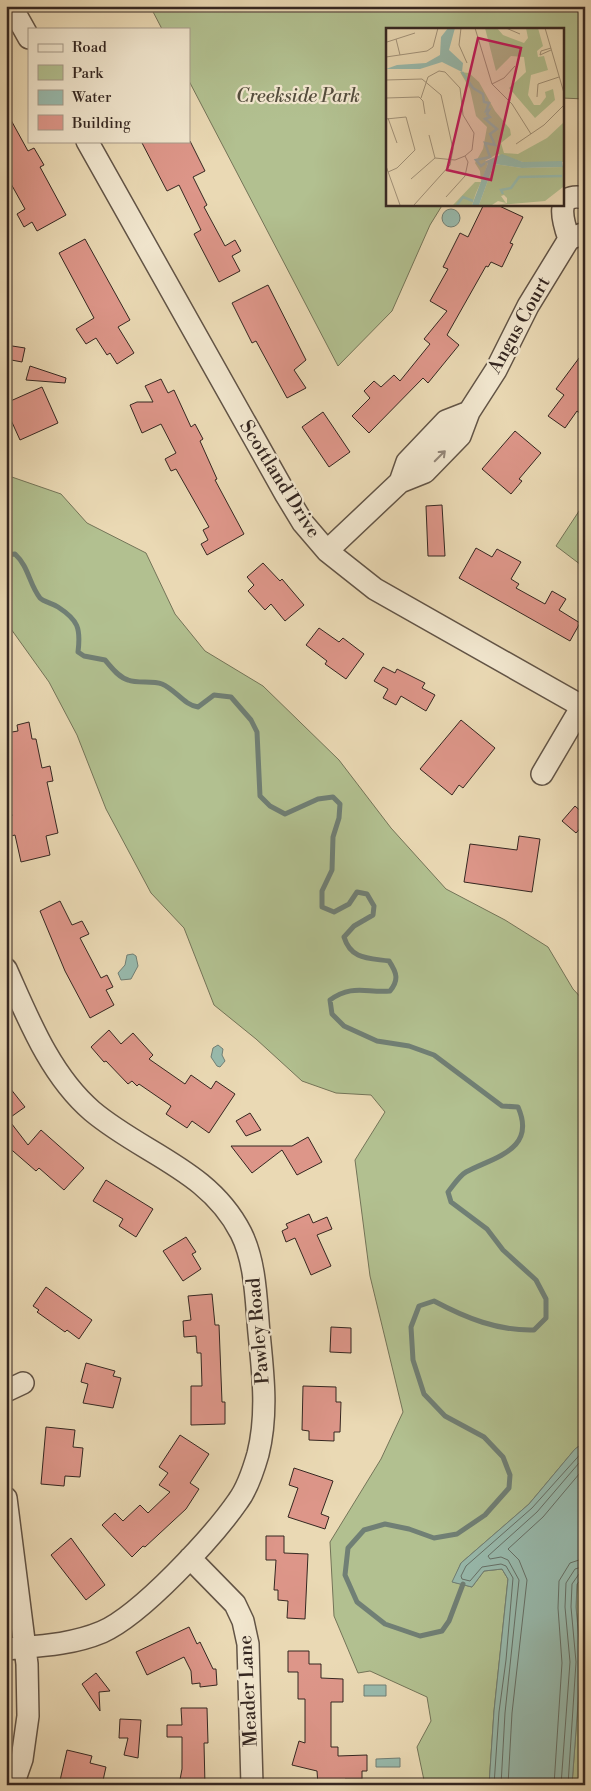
<svg xmlns="http://www.w3.org/2000/svg" width="591" height="1791" viewBox="0 0 591 1791" font-family="'Libre Bodoni',serif">
<rect width="100%" height="100%" fill="#ead9b4"/>
<filter id="stains"><feTurbulence type="fractalNoise" baseFrequency=".004" numOctaves="4"/><feColorMatrix values="0 0 0 0 .2 0 0 0 0 .09 0 0 0 0 .02 0 0 0 .5 -.17"/></filter>
<radialGradient id="worn" r=".72"><stop offset=".6" stop-color="#630" stop-opacity="0"/><stop offset="1" stop-color="#630" stop-opacity=".3"/></radialGradient>
<path fill="#b2c090" stroke="#747458" d="M150,6H585V99L562,98V29H387V204H443L430,225L392,311L338,366L189,81V29H162Z
M6,475L61,494L87,523L146,553L175,614L205,651L263,686L339,760L391,828L446,889L505,920L548,947L573,989L585,1002V1442L575,1449L529,1504L461,1563L453,1582L472,1587L484,1571L502,1569L508,1579L494,1711L489,1785H425L417,1747L431,1721L427,1697L370,1671L358,1673L334,1616L330,1542L381,1459L403,1412L370,1276L355,1160L385,1112L371,1095L336,1093L302,1081L256,1039L214,1005L184,928L151,893L106,809L77,735L49,682L6,622Z
M585,502V568L556,546Z
M585,1575V1785H572L581,1662L576,1607L577,1584Z"/>
<path fill="#98baad" stroke="#707f75" d="M442 218a9 9 0 1 1 18 0a9 9 0 1 1-18 0Z
M133,954L136,956L138,966L131,979L121,980L118,973L125,965L127,955Z
M218,1045L223,1049L222,1055L225,1061L220,1067L217,1066L211,1057L213,1048Z
M585,1442V1575L577,1584L576,1607L581,1662L572,1785H489L494,1711L508,1579L502,1569L484,1571L472,1587L452,1582L461,1563L529,1504L575,1449Z
M364,1685H386V1696H364Z
M400,1758V1767H376V1759Z"/>
<g fill="none" stroke-linecap="round" stroke-linejoin="round">
<path stroke="#667067" stroke-width="1" d="M494,1785L499,1712L506,1660L513,1578L506,1566L501,1564L482,1567L470,1581L462,1579L461,1576L466,1566L532,1508L585,1449
M501,1785L505,1713L519,1580L508,1560L501,1557L490,1559L488,1556L537,1512L585,1456
M508,1785L512,1713L527,1580L519,1560L508,1549L543,1517L585,1467
M554,1785L562,1663L558,1608L559,1581L570,1563L585,1558
M561,1785L570,1662L565,1607L566,1583L575,1569L585,1566
M568,1785L576,1662L571,1607L572,1584L579,1574L585,1572"/>
<path stroke="#707f75" stroke-width="5" d="M6,555L15,554C29,567 29,584 40,598C44,602 52,603 58,607C78,620 81,628 78,652L84,656L105,660C111,667 118,677 128,680C138,684 152,680 162,684C176,690 184,705 198,707L214,695L231,697L251,720L257,732L260,796L270,806L285,814L318,799L333,797L340,804L339,818L333,837L332,870L322,891V907L334,912L349,904L357,892L367,894L374,906L373,915L354,926L344,937C351,960 369,958 389,961C397,973 399,980 390,991C366,993 352,984 330,1000L332,1014L344,1026L377,1041L409,1046L434,1055L502,1106L518,1107C537,1150 494,1157 466,1172C459,1176 453,1186 448,1192L451,1202L487,1229L503,1250L536,1280L546,1299V1318L534,1330C498,1331 466,1318 434,1301L419,1306L411,1327L413,1360L424,1394L445,1416L484,1437L503,1457L510,1475L509,1488L485,1515L457,1534L434,1538L409,1529L385,1524L364,1530L348,1548L345,1575L357,1602L385,1624L420,1636L442,1631L449,1621L463,1584"/>
</g>
<path fill="#dd9689" stroke="#352721" d="M6,111L28,151L34,148L44,165L40,167L66,215L37,231L32,222L24,227L17,214L25,209L10,182L6,185Z
M141,141H190L205,171L193,177L207,205L204,207L225,246L235,240L241,251L232,256L240,271L219,282L194,234L201,230L179,185L167,191Z
M484,204H495L523,217L510,243L513,244L502,267L491,262L488,267L486,266L447,335L459,345L428,383L423,378L369,433L352,416L370,398L364,391L374,381L381,387L394,375L400,381L430,344L424,339L447,311L430,301L448,269L443,267L460,233L468,237Z
M85,239L130,320L118,327L134,353L117,364L110,353L107,355L96,338L86,344L76,329L94,318L59,253Z
M268,285L306,360L294,370L306,388L287,398L256,341L252,343L232,303Z
M6,345L25,348L22,362L6,359Z
M585,350V417L577,411L565,428L548,416L564,395L556,389Z
M30,366L66,378L65,383L26,380Z
M161,379L168,393L174,390L191,427L195,424L203,439L200,441L217,479L215,480L244,534L207,555L201,544L208,540L203,530L209,527L176,469L171,471L165,459L176,453L161,424L142,433L130,405L137,402H153L145,386Z
M42,387L58,423L20,440L6,409V403Z
M323,412L350,452L329,467L302,427Z
M515,431L541,453L519,479L522,481L511,494L482,469Z
M442,505L445,556H428L426,506Z
M476,548L492,557L497,549L521,562L511,579L519,584L516,588L545,604L552,591L566,599L559,610L580,623L570,641L459,578Z
M263,563L280,581L282,579L304,605L285,621L271,604L265,610L248,591L254,585L247,577Z
M319,628L339,642L343,638L364,654L346,679L325,664L327,661L306,645Z
M383,667L395,673L397,669L425,683L422,688L435,695L426,711L401,696L396,705L383,698L388,689L374,681Z
M461,720L495,748L463,788L459,785L452,795L420,769Z
M29,722L32,739H36L42,768L50,766L53,781L47,782L58,833L46,836L50,855L21,862L15,835L11,836L7,818L12,816L6,786V733L18,731L17,725Z
M575,806L585,815V823L576,833L562,821Z
M519,836L540,839L532,892L464,882L470,844L517,850Z
M60,901L72,925L82,921L89,934L80,938L101,978L107,975L113,987L106,990L114,1005L90,1018L65,971L40,911Z
M109,1030L121,1044L133,1033L153,1055L149,1059L185,1084L191,1075L211,1089L216,1081L235,1094L209,1133L192,1121L187,1128L166,1114L171,1106L139,1084L137,1086L132,1081L128,1084L106,1061L104,1062L91,1047Z
M6,1083L25,1107L8,1119L28,1145L41,1130L84,1168L64,1190L39,1168L36,1171L6,1145Z
M250,1113L261,1130L246,1136L236,1121Z
M308,1137L322,1162L297,1175L282,1150L252,1173L231,1146H292Z
M106,1180L153,1209L136,1237L119,1226L123,1219L93,1201Z
M309,1214L313,1223L327,1217L332,1229L317,1235L331,1266L311,1275L295,1238L286,1242L282,1231L288,1228L286,1224Z
M186,1237L196,1252L192,1254L201,1269L183,1281L163,1251Z
M46,1287L92,1320L79,1339L67,1330L65,1332L37,1312L39,1310L33,1306Z
M212,1294L215,1325H219L222,1402H225V1424L191,1425V1386H202L201,1353H197L196,1336L184,1337L183,1321L191,1320L188,1296Z
M331,1327L351,1328V1353L330,1352Z
M86,1363L115,1371L113,1376L121,1378L113,1408L83,1403L88,1384L81,1382Z
M303,1386L336,1387V1402H341L340,1432H334V1441L309,1440V1431L302,1430Z
M46,1427L75,1430L73,1447L83,1448L80,1477L65,1476L64,1486L41,1484Z
M180,1435L209,1454L190,1483L199,1489L186,1509L145,1547L143,1546L132,1557L102,1525L115,1513L123,1521L140,1505L148,1513L170,1492L159,1485L168,1473L159,1467Z
M294,1468L333,1481L321,1514L329,1517L325,1529L288,1517L298,1488L289,1485Z
M266,1536H284V1553L308,1554L305,1619L287,1618L288,1601L278,1600V1590H274L276,1560H266Z
M71,1538L105,1585L86,1600L51,1555Z
M189,1627L197,1644L200,1642L213,1669H216L217,1685L200,1687V1683L192,1684L191,1671L184,1657L147,1675L136,1652Z
M288,1651H309V1664H321V1678L343,1679V1702H331V1747H338V1756L367,1755V1771H362V1779H345V1785H318L317,1771L292,1765L299,1741L305,1743V1699H298V1672H288Z
M96,1673L110,1691L99,1692L100,1711L82,1684Z
M181,1708H207L208,1743H204L205,1785H179L182,1769V1737H167V1725H182Z
M120,1719L141,1720L138,1758L124,1755L128,1738H119Z
M67,1750L92,1756L90,1763L106,1767L102,1785H59Z"/>
<g fill="none" stroke-linecap="round" stroke-linejoin="round">
<defs>
<path id="minor" d="M11,6L29,38
M87,141L286,495L303,523L327,551L375,589L585,708
M585,198C553,191 563,222 569,239L585,233
M400,482L407,462L446,421L469,412
M327,551L400,482L425,472L460,436L469,412L496,370L528,306L569,239
M542,774L582,706
M6,969C28,1018 50,1075 92,1111C143,1154 209,1170 241,1233C256,1263 256,1301 259,1333C263,1373 268,1414 258,1454C254,1468 247,1489 238,1501C213,1537 141,1615 102,1632C71,1645 39,1646 6,1649
M6,1391L23,1383
M6,1498L27,1664L28,1716L22,1759L13,1785
M190,1558L235,1604L243,1621L248,1644L252,1785"/>
</defs>
<use href="#minor" stroke="#625446" stroke-width="24"/>
<use href="#minor" stroke="#f1e6ce" stroke-width="21"/>
</g>
<defs><path id="oneway-shaft" d="M-6 0H5M1.5-3L5.5 0L1.5 3" fill="none" stroke-width="1.6" stroke-linecap="round" stroke-linejoin="round" transform="scale(1.25)"/></defs>
<use stroke="#938678" href="#oneway-shaft" transform="translate(440 456) rotate(-45)"/>
<g text-anchor="middle" dominant-baseline="central" stroke-width="4.5" stroke-linejoin="round" paint-order="stroke">
<g font-size="19" font-style="italic" fill="#544d3d" stroke="#f1e6ce">
<text x="298" y="96">Creekside Park</text>
</g>
<g font-size="19" fill="#352721" stroke="#f1e6ce">
<text transform="translate(519 325) rotate(-61)">Angus Court</text>
<text transform="translate(280 479) rotate(58)">Scottland Drive</text>
<text transform="translate(258 1331) rotate(-95)">Pawley Road</text>
<text transform="translate(248 1691) rotate(-93)">Meader Lane</text>
</g>
</g>
<g transform="translate(386 28)">
<rect width="178" height="178" fill="#ead9b4"/>
<path d="M99,0H111L117,7L138,15L142,10L140,0H152L157,18L151,23L152,29L158,28L162,42L145,47L142,67L148,77H154L160,69L159,64L167,61L169,72L149,90L123,60L140,44L138,29L125,28L110,43ZM74,44L83,45L93,54L109,83L124,101L125,107L115,115L118,125L132,126L161,110L177,95V134H137L111,126L99,133L102,135L97,150L94,156L90,165L86,177H67L89,154H95L94,143L89,135L97,121L101,99L90,88L84,61ZM108,136L136,140L177,139V159L159,173L113,177L121,175V170L118,167L115,168L120,175L112,173L106,177H93Z" fill="#b2c090"/>
<path d="M62,0H69L63,22L77,35L76,44L56,34L34,41H0L11,37L40,35L54,27L55,9ZM116,126L137,134L176,133L177,139L136,140L108,136L93,177H86L102,135L98,134Z" fill="#98baad"/>
<path fill="none" stroke="#98baad" stroke-width="2.5" d="M76,44L87,60L97,66L98,74L103,75L100,83L103,82L101,86L104,89L99,91L111,101L104,106L109,117L99,115L104,129L90,132L95,138L99,135M117,166L115,162L125,160L133,149L176,148M71,177L77,169L87,173"/>
<path fill="none" stroke="#a29279" stroke-width="1" d="M75,0L73,17L81,35M89,0L106,56L126,76L145,106M120,0L134,6M159,0L178,65M10,11L14,27M1,14L29,5M165,20L155,23L154,27L165,22M0,29L41,23L47,19L52,0M0,52L36,51L55,67L67,121L64,137L28,177M106,56L118,50L129,38M151,69L152,56L173,49M0,70L33,69L37,73L39,86M35,70L42,49L53,43L59,44L74,60L77,87L88,105L86,122L79,128L69,132L49,130M2,90L11,115M0,91L20,89L29,122L11,140L2,144M43,107L49,130M130,116L158,97L178,77M0,138L14,177M25,151L49,130M60,169L79,148L82,134L79,128"/>
<path fill="#c2185b" fill-opacity="0.15" stroke="#c2185b" stroke-width="2.5" d="M92,10L135,20L105,152L61,142Z"/>
<rect width="178" height="178" fill="none" stroke="#352721" stroke-width="2.5"/>
</g>
<rect width="591" height="1791" fill="none" stroke="#ead9b4" stroke-width="25"/>
<rect x="8" y="8" width="576" height="1776" fill="none" stroke="#352721" stroke-width="2.5"/>
<rect x="12" y="12" width="566" height="1766" fill="none" stroke="#352721"/>
<rect x="28" y="28" width="162" height="115" fill="#f1e6ce" stroke="#a69a89"/>
<rect x="38" y="44" width="25" height="8" fill="#f1e6ce" stroke="#a69a89"/>
<text x="72" y="52" font-size="15" fill="#352721">Road</text>
<rect x="38" y="65" width="25" height="15" fill="#b2c090" stroke="#a69a89"/>
<text x="72" y="78" font-size="15" fill="#352721">Park</text>
<rect x="38" y="90" width="25" height="15" fill="#98baad" stroke="#a69a89"/>
<text x="72" y="102" font-size="15" fill="#352721">Water</text>
<rect x="38" y="115" width="25" height="15" fill="#dd9689" stroke="#a69a89"/>
<text x="72" y="128" font-size="15" fill="#352721">Building</text>
<rect width="100%" height="100%" filter="url(#stains)"/>
<rect width="100%" height="100%" fill="url(#worn)"/>
</svg>
